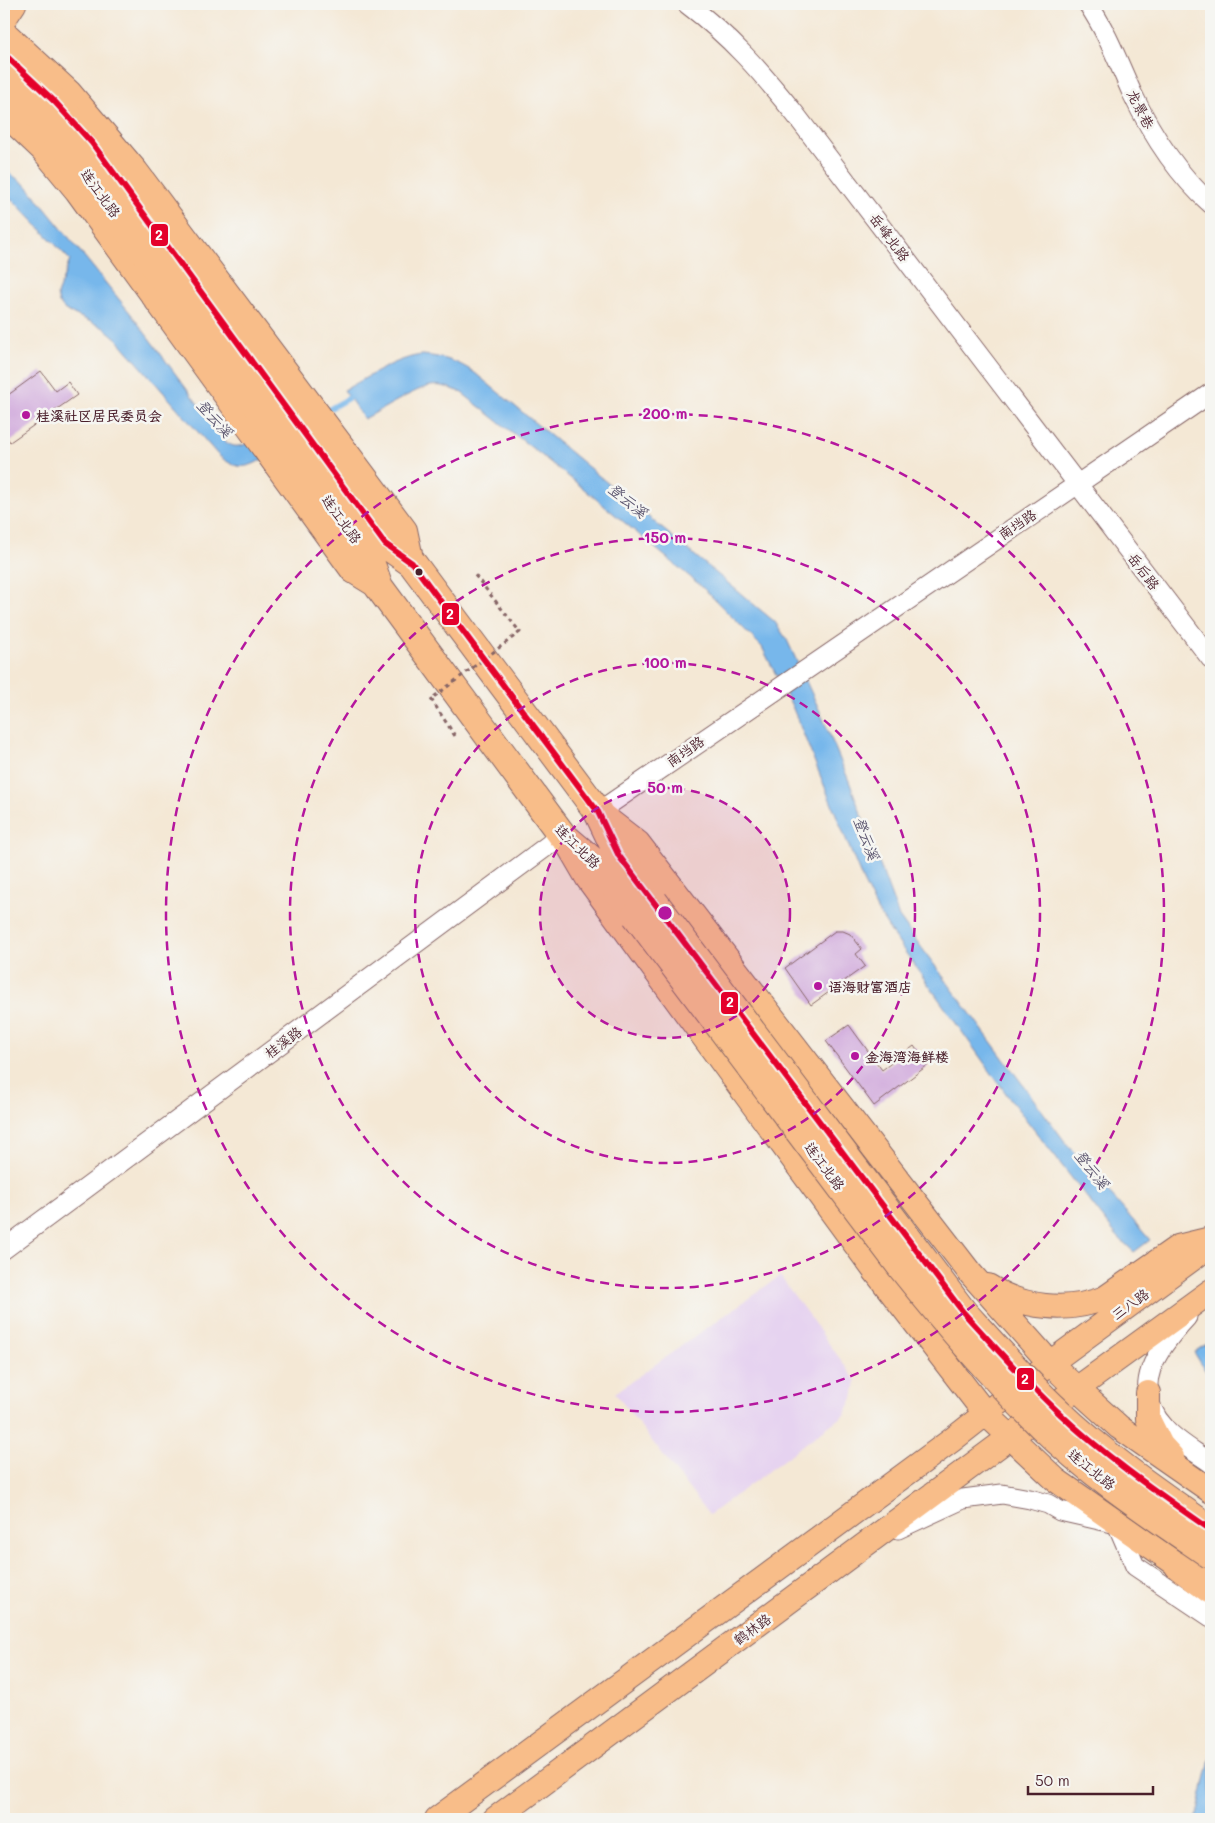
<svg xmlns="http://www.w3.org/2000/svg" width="1215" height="1823" viewBox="0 0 1215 1823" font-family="Mali,'LXGW WenKai TC',sans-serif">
<rect width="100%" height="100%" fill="#f6f6f2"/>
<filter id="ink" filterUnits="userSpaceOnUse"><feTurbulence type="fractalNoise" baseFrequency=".02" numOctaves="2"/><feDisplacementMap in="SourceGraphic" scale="10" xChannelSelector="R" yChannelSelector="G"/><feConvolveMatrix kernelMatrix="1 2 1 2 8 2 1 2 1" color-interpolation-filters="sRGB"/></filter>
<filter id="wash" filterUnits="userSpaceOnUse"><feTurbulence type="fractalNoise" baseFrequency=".0096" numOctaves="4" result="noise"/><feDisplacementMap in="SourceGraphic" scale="20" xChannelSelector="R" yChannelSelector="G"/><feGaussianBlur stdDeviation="1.12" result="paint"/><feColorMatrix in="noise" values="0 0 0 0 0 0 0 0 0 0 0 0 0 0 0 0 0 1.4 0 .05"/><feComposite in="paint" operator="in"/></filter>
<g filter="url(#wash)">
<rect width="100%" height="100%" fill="#f4e8d5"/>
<path fill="#e6d3f0" d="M780,1276L856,1381L853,1398L845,1414L709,1515L615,1393Z"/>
<path fill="#77b7eb" stroke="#606b8b" d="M4,169L27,186L131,314L226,442C235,449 241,446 251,442L268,456C247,469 238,471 218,455L117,339L104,328L65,310L59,303L57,295L70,260L14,201L4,197Z
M423,355C443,357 458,361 475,373L775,622L787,640L818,707L849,781L899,917L1066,1143L1150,1240L1134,1252L1117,1236L1010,1099L893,935L877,910L863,881L792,706L762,647L701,586L578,484L462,393C453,389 442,384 431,386C416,388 380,411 364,419L344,390C367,378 397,357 423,355Z
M1211,1341V1380L1194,1352Z
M1211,1754V1819H1196Z"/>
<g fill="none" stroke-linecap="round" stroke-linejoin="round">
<path stroke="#77b7eb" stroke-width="5" d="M324,412L354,395"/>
</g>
<g id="blocks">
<path fill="#cda3da" d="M41,371L56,391L68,382L77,395L10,442L4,433V398Z
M835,931H843L850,934L855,940L862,949L856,954L865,966L811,1005L785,968Z
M849,1025L882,1070L914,1046L928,1065L874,1106L826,1041Z"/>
</g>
</g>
<g filter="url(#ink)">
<use href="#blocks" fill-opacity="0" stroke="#866566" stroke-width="1"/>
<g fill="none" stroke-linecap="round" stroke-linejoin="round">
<defs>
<path id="minor" d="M687,4C731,37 761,72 795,114L1211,659
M1088,4C1107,32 1118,62 1132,93C1152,135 1176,173 1211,204
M598,812L1211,393
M4,1249L562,835
M1187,1317C1157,1349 1128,1388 1165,1428C1177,1442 1196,1452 1211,1463
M898,1529L963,1499L1002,1494L1030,1499L1048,1504L1060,1511L1117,1524L1135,1566L1211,1617"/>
<path id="major" d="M4,19L14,4
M4,32L69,92L136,171L405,530L412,563
M4,113L43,150L77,191L353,571L379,587
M598,812L638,843L971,1274L1050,1363L1077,1389L1119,1427L1211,1491
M567,843L588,879L875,1271L985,1413L1056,1480L1179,1566
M988,1286C1022,1308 1067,1313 1105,1298L1178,1247L1211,1239
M1148,1393V1419L1161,1445L1172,1457
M437,1819L952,1440L1050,1363L1211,1245
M495,1819L1009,1438L1211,1291"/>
<path id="highway" d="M4,54L55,102L92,143L385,544L412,563L598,812L619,856L654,902
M4,83L40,118L75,158L368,556L379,587L562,835L602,869L636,915
M1179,1566L1211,1590"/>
</defs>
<use href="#minor" stroke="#866566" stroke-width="21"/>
<use href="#major" stroke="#866566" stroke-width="26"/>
<use href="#highway" stroke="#866566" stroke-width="30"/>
<use href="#minor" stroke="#fff" stroke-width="19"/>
<use href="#major" stroke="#f8bd89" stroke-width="24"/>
<use href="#highway" stroke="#f8bd89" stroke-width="28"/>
<defs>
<path id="highway-bridge" d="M654,902L963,1312C993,1345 1024,1380 1057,1411C1104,1456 1158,1493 1211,1530
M636,915L903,1269C947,1324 992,1377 1042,1426C1093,1476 1153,1515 1211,1555"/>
</defs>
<use href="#highway-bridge" stroke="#866566" stroke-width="30" stroke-linecap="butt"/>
<path stroke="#866566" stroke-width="3" stroke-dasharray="4 4" stroke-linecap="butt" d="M455,736L431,699L520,632L474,574"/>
<use href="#highway-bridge" stroke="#f8bd89" stroke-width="28"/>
<defs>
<path id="bus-1" d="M4,54L55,102L92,143L385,544L412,563L598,812L619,856L963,1312C993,1345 1024,1380 1057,1411C1104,1456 1158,1493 1211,1530"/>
</defs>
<use href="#bus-1" stroke="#f6f6f2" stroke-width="10"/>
<use href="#bus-1" stroke="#e4002b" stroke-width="6"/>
</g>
</g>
<circle cx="665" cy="913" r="125" fill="#b5179e" fill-opacity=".12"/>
<g fill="none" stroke="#b5179e" stroke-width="2.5" stroke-dasharray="9 6">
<circle cx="665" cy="913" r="125"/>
<circle cx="665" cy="913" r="250"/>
<circle cx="665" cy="913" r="375"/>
<circle cx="665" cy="913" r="499"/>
</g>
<g fill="#b5179e" stroke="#f6f6f2" stroke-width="2">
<circle cx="26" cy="415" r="5"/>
<circle cx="818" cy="986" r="5"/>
<circle cx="855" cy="1056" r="5"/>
</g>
<circle fill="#4a1f2b" stroke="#f6f6f2" stroke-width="2" cx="419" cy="572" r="4.5"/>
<g text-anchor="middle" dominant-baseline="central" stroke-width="5" stroke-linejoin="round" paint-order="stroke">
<g font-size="14" fill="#4a1f2b" stroke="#f6f6f2">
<text transform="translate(1141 109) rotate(63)">龙景巷</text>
<text transform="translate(101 193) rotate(54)">连江北路</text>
<text transform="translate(890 237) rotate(53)">岳峰北路</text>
<text transform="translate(342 519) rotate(54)">连江北路</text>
<text transform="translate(1017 524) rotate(-34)">南垱路</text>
<text transform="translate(1144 571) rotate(53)">岳后路</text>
<text transform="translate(685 751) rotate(-35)">南垱路</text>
<text transform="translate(578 846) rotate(44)">连江北路</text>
<text transform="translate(283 1042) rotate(-37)">桂溪路</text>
<text transform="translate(825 1166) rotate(53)">连江北路</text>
<text transform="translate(1130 1304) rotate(-36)">三八路</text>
<text transform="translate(1092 1469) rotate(39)">连江北路</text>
<text transform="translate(752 1629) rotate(-36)">鹤林路</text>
</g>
<g font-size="14" font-weight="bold" fill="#4a1f2b" stroke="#f6f6f2" text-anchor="start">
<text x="36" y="415">桂溪社区居民委员会</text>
<text x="828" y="986">语海财富酒店</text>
<text x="865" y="1056">金海湾海鲜楼</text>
</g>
<g font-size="15" font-style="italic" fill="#5a546e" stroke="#f6f6f2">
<text transform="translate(215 418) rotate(48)">登云溪</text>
<text transform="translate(628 500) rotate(39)">登云溪</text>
<text transform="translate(867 838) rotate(69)">登云溪</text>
<text transform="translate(1092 1169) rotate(52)">登云溪</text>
</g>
</g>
<circle cx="665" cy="913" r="8" fill="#b5179e" stroke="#f6f6f2" stroke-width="2.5"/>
<g font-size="15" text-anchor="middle" font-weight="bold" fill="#b5179e" stroke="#f6f6f2" stroke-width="5" stroke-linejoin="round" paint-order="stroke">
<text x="665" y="419">200 m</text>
<text x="665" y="543">150 m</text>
<text x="665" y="668">100 m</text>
<text x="665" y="793">50 m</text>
</g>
<g stroke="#f6f6f2" stroke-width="2">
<rect x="150" y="223" width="19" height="24" rx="5" fill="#e4002b"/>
<rect x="441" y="602" width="19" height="24" rx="5" fill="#e4002b"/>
<rect x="720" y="991" width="19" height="24" rx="5" fill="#e4002b"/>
<rect x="1016" y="1367" width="19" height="24" rx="5" fill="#e4002b"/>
</g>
<g font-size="14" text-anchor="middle" font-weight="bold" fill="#fff">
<text x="159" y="240">2</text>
<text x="450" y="619">2</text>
<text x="730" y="1007">2</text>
<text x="1025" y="1384">2</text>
</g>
<rect width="1215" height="1823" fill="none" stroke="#f6f6f2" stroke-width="20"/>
<path d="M1028 1786v8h125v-8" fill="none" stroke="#4a1f2b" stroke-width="2.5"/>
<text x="1035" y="1786" font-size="15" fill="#4a1f2b" stroke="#f6f6f2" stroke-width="4" paint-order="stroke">50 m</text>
</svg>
